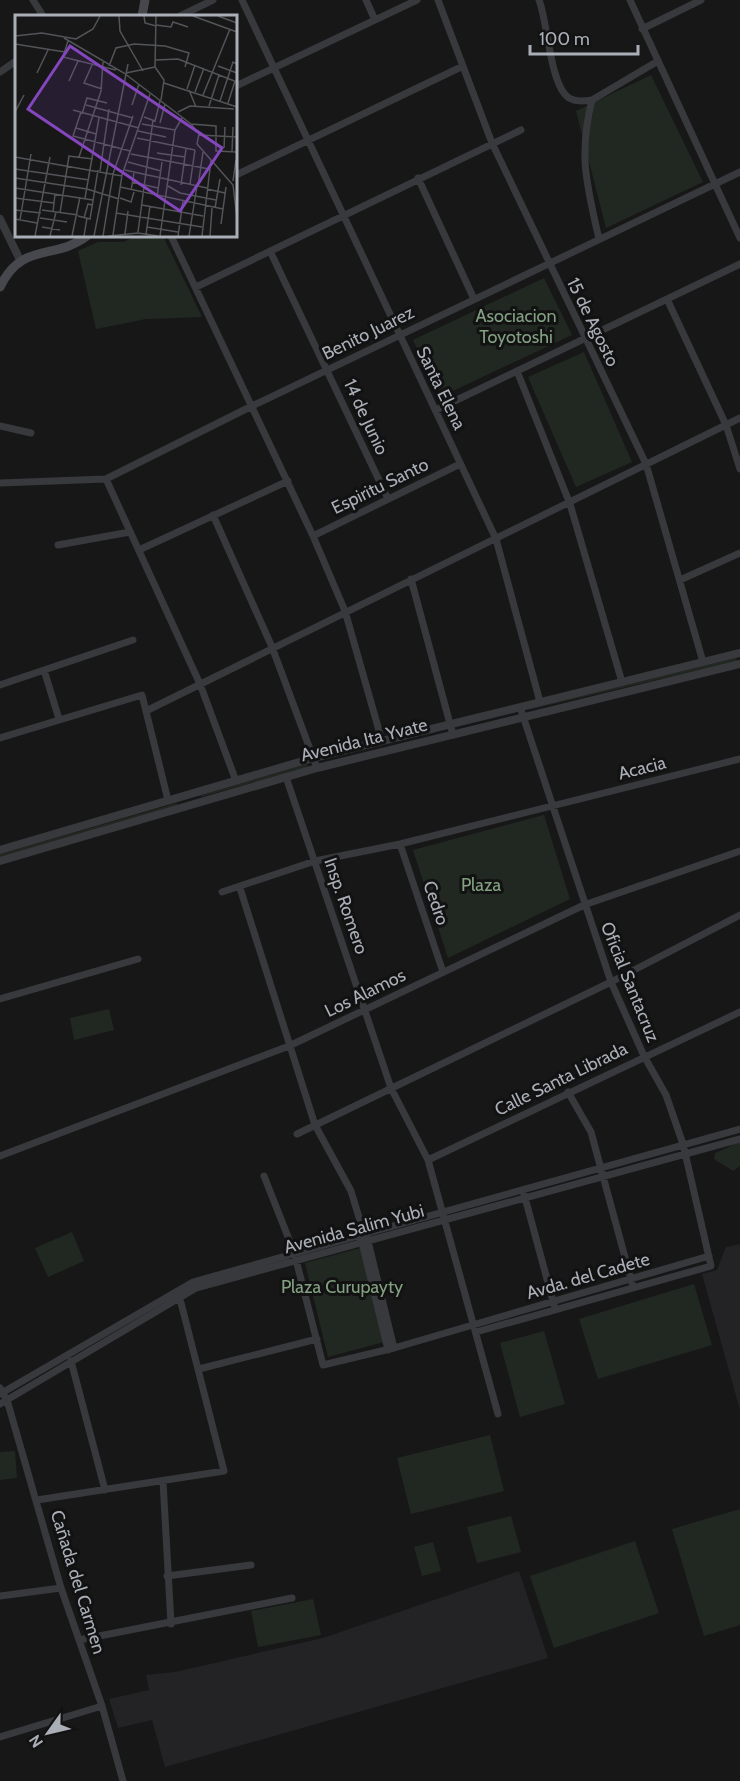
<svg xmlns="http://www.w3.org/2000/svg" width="740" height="1781" viewBox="0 0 740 1781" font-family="Cabin,sans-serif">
<rect width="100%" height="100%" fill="#171718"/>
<path fill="#232325" d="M740,1244V1410L702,1274L717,1270L726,1247Z
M519,1571L548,1658L165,1767L152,1720L118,1728L109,1699L149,1690L146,1675L175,1672L323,1638Z"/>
<path fill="#212821" d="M651,75L703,182L606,228L576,111Z
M136,236H163L202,317L146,319L96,329L78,251L98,242H123Z
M544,278L572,335L440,397L413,340Z
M584,352L632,462L576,487L528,377Z
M736,658L737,661L528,710L529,709Z
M307,764L308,767L201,797L202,795Z
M177,803V805L0,857V854Z
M544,815L570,899L448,958L413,850Z
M109,1009L114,1030L74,1040L70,1018Z
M740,1142V1166L733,1171L714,1159L715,1153Z
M72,1232L84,1261L48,1277L35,1248Z
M364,1247L384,1342L328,1357L305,1263Z
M694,1284L712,1345L598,1379L579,1319Z
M544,1331L565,1404L520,1417L500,1343Z
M490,1435L504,1491L411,1514L397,1458Z
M15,1451L17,1478L0,1480V1452Z
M740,1509V1625L704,1636L672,1529Z
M511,1516L521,1552L477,1563L467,1527Z
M635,1541L659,1613L554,1648L530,1576Z
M433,1542L441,1571L422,1576L414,1547Z
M313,1599L321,1635L258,1647L251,1611Z"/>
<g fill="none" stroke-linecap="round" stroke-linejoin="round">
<path stroke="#38393d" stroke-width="7" d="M33,0L43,16
M242,0L496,539L540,702
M366,0L375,20
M438,0L492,143L646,464L703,662
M539,0C548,23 550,86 569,98C576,102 584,101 592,100C578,155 587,186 599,239
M630,0L740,238
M180,16L213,0
M642,29L701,0
M0,72L16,61
M236,86L417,0
M592,100L658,61
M236,175L461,67
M418,178L474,299
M171,236L313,536L345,611L382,741
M270,251L388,499
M196,287L521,130
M667,299L726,425L740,469
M517,371L570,504L622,682
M436,410L740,264
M0,426L31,433
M106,479L200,684L236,781
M0,483L106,479L252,406L740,172
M213,515L272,647L317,768
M313,536L460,464
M58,545L130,532
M139,550L288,481
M411,579L453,735
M680,580L740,553
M44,670L59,719
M0,685L133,640
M148,710L740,418
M0,738L142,695L168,800
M286,777L391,1088L428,1160L498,1414
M400,844L443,972
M240,888L315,1125L351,1191L361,1224L360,1234L388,1350
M222,892L315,861L400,844L740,759
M0,999L138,959
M568,1092L591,1132L632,1283
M297,1134L611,982L740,915
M0,1156L289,1046L584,905L740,851
M428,1160L740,1012
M264,1176L294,1252L323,1365L394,1348L709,1256
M524,1194L554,1305
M367,1237L394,1348
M476,1332L711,1266L683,1144L666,1095L644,1056L611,982L520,707
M71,1361L105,1490
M199,1369L317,1339
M0,1388L7,1400L61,1588L102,1706L123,1781
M0,1394L193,1282L740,1129
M0,1404L196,1288L740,1139
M163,1481L171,1624
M37,1500L224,1471L179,1295
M167,1576L251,1565
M0,1596L61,1588
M79,1640L292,1598
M0,1737L102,1706"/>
<path stroke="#38393d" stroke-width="8" d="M0,219L20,260
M0,850L313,758L740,653
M0,861L317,768L740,664"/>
<path stroke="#46484d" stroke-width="9" d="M142,16L145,0
M0,287C22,241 54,261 87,236"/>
</g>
<g text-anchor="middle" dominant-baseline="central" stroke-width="6" stroke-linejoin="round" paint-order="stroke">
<g font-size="18" fill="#83a182" stroke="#121213">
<text x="516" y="316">Asociacion<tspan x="516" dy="21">Toyotoshi</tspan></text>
<text x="481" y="885">Plaza</text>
<text x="342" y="1287">Plaza Curupayty</text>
</g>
<g font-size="18" fill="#aaafb7" stroke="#121213">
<text transform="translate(593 322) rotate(64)">15 de Agosto</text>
<text transform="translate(368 333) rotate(-26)">Benito Juarez</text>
<text transform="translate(441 388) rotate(64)">Santa Elena</text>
<text transform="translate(366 417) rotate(65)">14 de Junio</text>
<text transform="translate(380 486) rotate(-26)">Espiritu Santo</text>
<text transform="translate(364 740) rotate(-14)">Avenida Ita Yvate</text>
<text transform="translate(642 768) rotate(-14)">Acacia</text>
<text transform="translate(436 903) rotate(71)">Cedro</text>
<text transform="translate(346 906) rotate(71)">Insp. Romero</text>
<text transform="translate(630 982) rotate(68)">Oficial Santacruz</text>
<text transform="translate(365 993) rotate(-26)">Los Alamos</text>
<text transform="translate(561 1079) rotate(-26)">Calle Santa Librada</text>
<text transform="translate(354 1229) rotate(-15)">Avenida Salim Yubi</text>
<text transform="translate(588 1276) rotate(-16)">Avda. del Cadete</text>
<text transform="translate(78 1582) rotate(73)">Cañada del Carmen</text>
</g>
</g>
<g transform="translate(15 15)">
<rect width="222" height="222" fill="#171718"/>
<path fill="none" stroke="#525458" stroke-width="1.5" d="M104,1L105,16L128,56M129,1L130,8L141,11M141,1L140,52L149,65L146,85M178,1L222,17M203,1L222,8M141,10L156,12L158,7L173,12M0,21L27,18L61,24L78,14L85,1M49,23L109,58L176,109L184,119L182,129L218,170L222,203M53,26L48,42L101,55M0,29L50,37M140,45L163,44L222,67M77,50L69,68L87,74M94,51L101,33L119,29L150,31L174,38L170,52M203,51L222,58M22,58L33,35M111,58L140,52M54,66L63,46M149,68L222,92M172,74L180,50M174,75L181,92M180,77L189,53M188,80L215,14M205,86L218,47L222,49M213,88L220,66M71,90L118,103M117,90L124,69M194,91L204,60M58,95L124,113M0,97L9,80M66,97L58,121L115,136M163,97L175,91L219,94M67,99L72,83L92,88M129,102L140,106L145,86M145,108L150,89M127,109L160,115M176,109L201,111V136L222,137M61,113L81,119M123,116L151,122M184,120L222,122M122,123L180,135M209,133L210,112M217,137L218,112M142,138L170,142M116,139L194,154M53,141L78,144M0,142L107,161M64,142L86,76L88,47M113,147L146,156M0,154L74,165M110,155L192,173M85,156L94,94M0,163L72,174L104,184M218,166L221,145M117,167L143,173M175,169L180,135M166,170L171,134M153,171L165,178L201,185M183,171L188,137M105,172L208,194M0,173L78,185M192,174L210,178M116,176L119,158M142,182L147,147M0,183L39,188M70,183L84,103M105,183L116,187L119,177M127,190L188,201M200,193L205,164M0,195L26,198M27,195L63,200M38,197L40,179M45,198L54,141M101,198L187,212M63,201L75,204L83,155M25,203L52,207M69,203L73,189L77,190M0,204L22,208M5,205L16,139M206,209L211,172M27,212L45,215M132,212L163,217M123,217L138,105M110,219L113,196M131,219L135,191M98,220L107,160L135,79M20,221L35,142M35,221L41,197M57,221L65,182M69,221L72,203M79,221L113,49M88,221L98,159L118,101M94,221L123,218L143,221M145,221L160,115L167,103M163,221L168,186M174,221L182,171M187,221L196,145M195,221L197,193"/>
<path fill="#8446bd" fill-opacity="0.15" stroke="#8446bd" stroke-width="3" d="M55,31L207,133L165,196L13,94Z"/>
<rect width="222" height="222" fill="none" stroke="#aaafb7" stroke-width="3"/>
</g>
<g transform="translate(48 1733) rotate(236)" stroke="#121213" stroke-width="4.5" paint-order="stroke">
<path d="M0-4.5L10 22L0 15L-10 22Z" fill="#aaafb7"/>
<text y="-9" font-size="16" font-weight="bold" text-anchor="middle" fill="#aaafb7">N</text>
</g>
<path d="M530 45v9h108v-9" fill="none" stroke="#aaafb7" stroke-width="3"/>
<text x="539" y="45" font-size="18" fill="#aaafb7" stroke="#121213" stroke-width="4.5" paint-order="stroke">100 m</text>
</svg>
